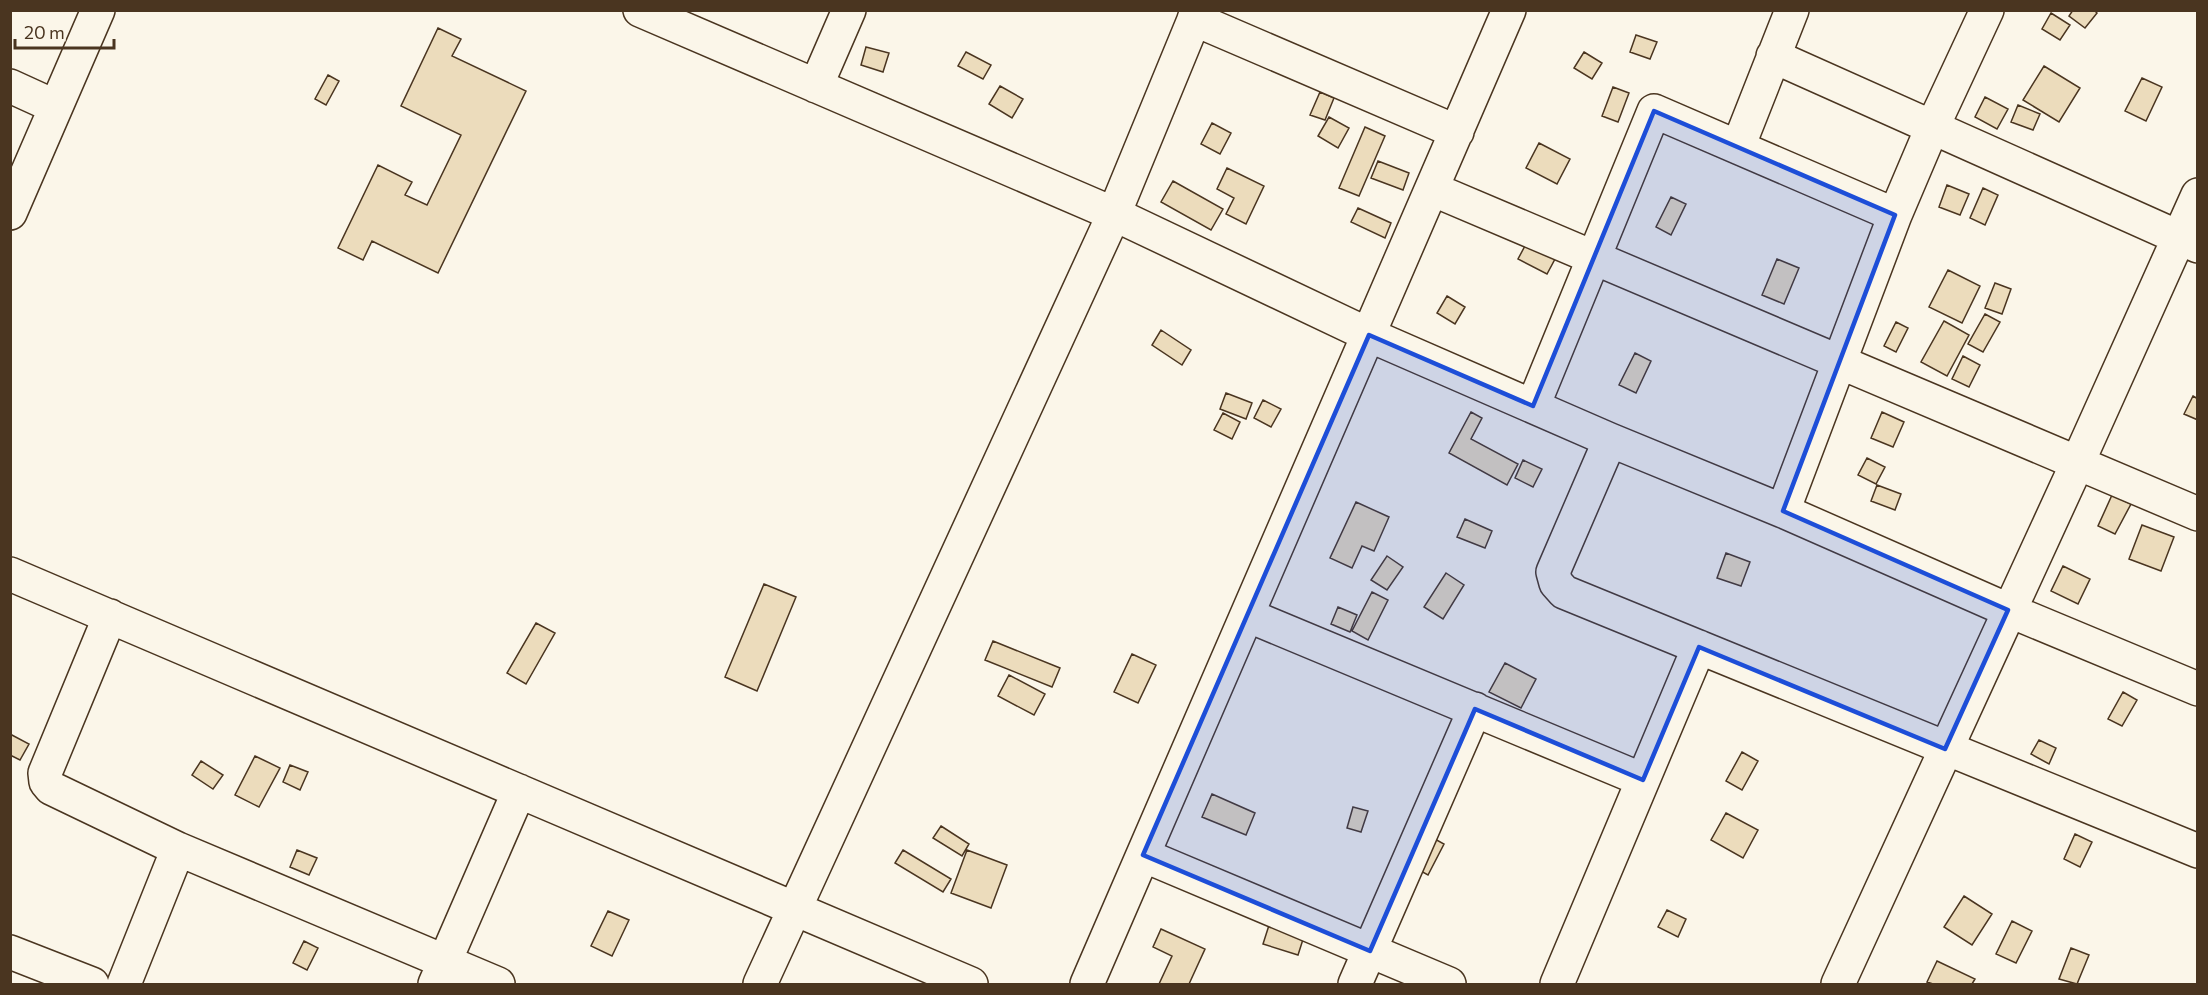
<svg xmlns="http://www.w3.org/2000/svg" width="2208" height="995" viewBox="0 0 2208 995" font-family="Commissioner,sans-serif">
<rect width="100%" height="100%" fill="#fbf6e9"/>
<path fill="#ecdcbc" stroke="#4a3520" stroke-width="1.5" d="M2073,10H2094L2097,13L2085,28L2069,16Z
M2051,13L2070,25L2060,40L2042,29Z
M438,28L461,39L452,56L526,91L438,273L372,241L363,260L338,248L378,165L412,182L405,195L427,205L461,135L401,106Z
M1636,35L1657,42L1650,59L1630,52Z
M866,47L889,53L883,72L861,65Z
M966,52L991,65L983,79L958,66Z
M1584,52L1602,63L1592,79L1574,68Z
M2044,66L2080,88L2059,122L2023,100Z
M328,75L339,81L326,105L315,99Z
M2142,78L2162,87L2146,121L2125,111Z
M1000,86L1023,99L1012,118L989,104Z
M1613,87L1629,93L1618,122L1602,116Z
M1320,92L1334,98L1325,120L1310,115Z
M1985,97L2008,109L1997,129L1975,117Z
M2018,105L2040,114L2033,130L2011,122Z
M1329,117L1349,128L1338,148L1318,136Z
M1212,123L1231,133L1220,154L1201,144Z
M1365,127L1385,136L1359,196L1339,188Z
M1539,143L1570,159L1557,184L1526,168Z
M1378,161L1409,173L1403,190L1371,178Z
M1227,168L1264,186L1246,224L1226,214L1234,198L1217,189Z
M1173,181L1223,209L1211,230L1161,202Z
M1947,185L1969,194L1960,215L1939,207Z
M1983,188L1998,195L1985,225L1970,218Z
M1671,197L1686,204L1671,235L1656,227Z
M1358,208L1391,223L1385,238L1351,222Z
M1526,244L1555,259L1547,274L1518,259Z
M1777,259L1799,268L1784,304L1762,295Z
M1948,270L1980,286L1962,323L1929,307Z
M1995,283L2011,289L2002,314L1985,308Z
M1447,296L1465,307L1455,324L1437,313Z
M1985,314L2000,322L1983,352L1968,344Z
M1944,321L1969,335L1947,376L1921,362Z
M1896,322L1908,328L1896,352L1884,346Z
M1161,330L1191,350L1182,365L1152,345Z
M1635,353L1651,361L1636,393L1619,385Z
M1963,356L1980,365L1969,387L1952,379Z
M1226,393L1252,403L1246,419L1220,409Z
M2193,396L2198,399V420L2184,414Z
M1263,400L1281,409L1271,427L1254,418Z
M1471,412L1482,418L1471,439L1518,464L1507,485L1449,453Z
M1882,412L1904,422L1893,447L1871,438Z
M1223,413L1240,422L1232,439L1214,430Z
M1867,458L1885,467L1876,484L1858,475Z
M1523,460L1542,469L1533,487L1515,478Z
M1877,485L1901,494L1895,510L1871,501Z
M2112,495L2131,504L2115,534L2098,526Z
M1356,502L1389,517L1374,551L1362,546L1352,568L1330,558Z
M1465,519L1492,531L1485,548L1457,537Z
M2142,525L2174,537L2161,571L2129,559Z
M1726,553L1750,562L1741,586L1717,578Z
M1387,556L1403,567L1387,590L1371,580Z
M2063,566L2090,579L2078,604L2051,591Z
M1446,573L1464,585L1443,619L1424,607Z
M764,584L796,597L757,691L725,677Z
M1372,592L1388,600L1368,640L1352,631Z
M1338,607L1357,615L1350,632L1331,624Z
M536,623L555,633L526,684L507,673Z
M993,641L1060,668L1052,687L985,660Z
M1132,654L1156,665L1138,703L1114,692Z
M1505,663L1536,679L1521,708L1489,692Z
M1009,675L1045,694L1034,715L998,696Z
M2123,692L2137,700L2122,726L2108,719Z
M10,734L29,744L20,760L10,755Z
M2039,740L2056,748L2049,764L2031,754Z
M1742,752L1758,761L1742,790L1726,781Z
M255,756L280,768L259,807L235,795Z
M201,761L223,775L213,789L192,775Z
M290,765L308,772L300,790L283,782Z
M1212,794L1255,813L1246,835L1202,817Z
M1353,807L1368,811L1361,832L1347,828Z
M1726,813L1758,830L1743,858L1711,840Z
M941,826L969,844L962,856L933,838Z
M2075,834L2092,842L2080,867L2064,859Z
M1433,838L1444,844L1428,875L1417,869Z
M297,850L317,858L309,875L290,867Z
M903,850L951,879L943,892L895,863Z
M967,850L1007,865L991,908L951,893Z
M1964,896L1992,914L1972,945L1944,927Z
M1667,910L1686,919L1678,937L1658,927Z
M608,911L629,920L612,956L591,946Z
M1271,919L1306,930L1298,955L1263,944Z
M2012,921L2032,931L2016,963L1996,954Z
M1161,929L1205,949L1189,984H1159L1172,956L1153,947Z
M304,941L318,948L307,970L293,963Z
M2071,948L2089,955L2077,984L2059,979Z
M1937,961L1975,979L1972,984H1933L1927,982Z"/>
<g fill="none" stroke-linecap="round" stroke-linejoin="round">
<defs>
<path id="minor" d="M640,10L1114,214L1369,335L1610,440L1783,511L2008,610L2198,689
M1194,19L1457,132
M1773,56L2198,246
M10,86L56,107
M816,86L849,10
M1738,147L1792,10
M1432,189L2198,514
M10,213L98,10
M1533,406L1654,111L1895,215
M1610,440L1553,572L1556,583L1564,592L2198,851
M1783,511L1895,215L1932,128L1987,10
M10,574L971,984
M1247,615L1643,780
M110,616L45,773L46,782L51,788L178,849L498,984
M1143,855L1449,984
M10,952L92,984
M124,984L178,849
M435,984L519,791
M760,984L1114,214L1198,10
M1087,984L1509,10
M1355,984L1475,709
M1557,984L1699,647
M1838,984L2077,464L2198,195"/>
</defs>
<use href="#minor" stroke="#4a3520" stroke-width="36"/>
<use href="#minor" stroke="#fbf6e9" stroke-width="33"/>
</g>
<path fill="#1d4ed8" fill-opacity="0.2" stroke="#1d4ed8" stroke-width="4.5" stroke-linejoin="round" d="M1654,111L1895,215L1783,511L2008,610L1945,749L1699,647L1643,780L1475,709L1370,951L1143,855L1369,335L1533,406Z"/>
<rect width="2208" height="995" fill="none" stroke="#4a3520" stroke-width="24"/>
<path d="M15 39v9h99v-9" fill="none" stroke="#4a3520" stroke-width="3"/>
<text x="24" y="39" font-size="18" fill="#4a3520" stroke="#fbf6e9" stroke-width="4.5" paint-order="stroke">20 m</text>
</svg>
